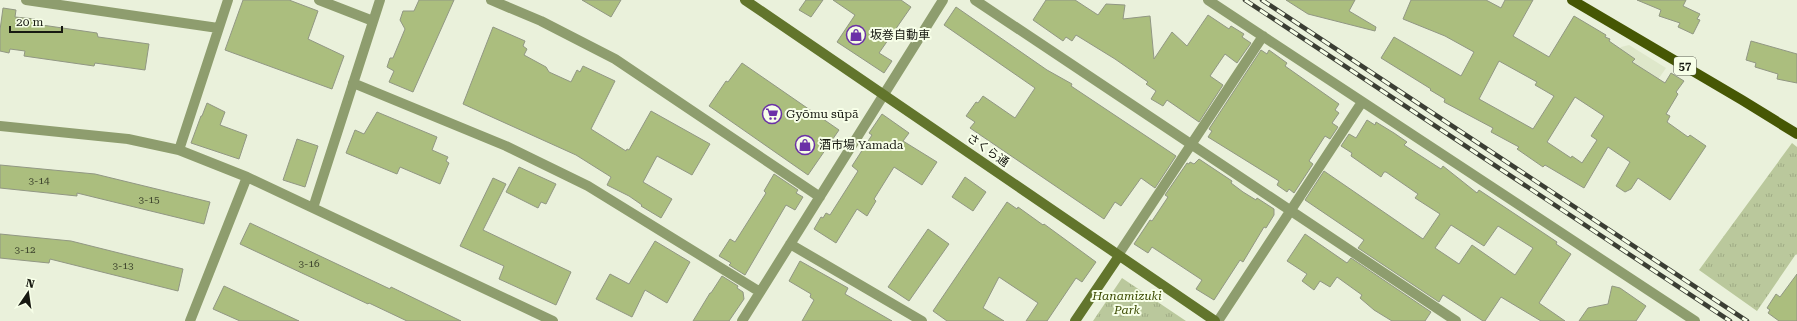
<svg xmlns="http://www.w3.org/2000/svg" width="1797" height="321" viewBox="0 0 1797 321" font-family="'Roboto Serif','Noto Sans JP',serif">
<defs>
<pattern id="park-tufts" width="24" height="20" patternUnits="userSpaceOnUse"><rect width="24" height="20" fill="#bac89c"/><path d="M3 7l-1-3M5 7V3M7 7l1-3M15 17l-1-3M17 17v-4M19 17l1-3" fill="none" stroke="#9fab85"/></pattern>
</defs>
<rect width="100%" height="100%" fill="#eaf1db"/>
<path fill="#dee7ca" d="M1629,45L1666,68L1625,127L1598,82L1621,47Z"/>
<path fill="url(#park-tufts)" d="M1792,143L1797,147V255L1796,254L1757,311L1699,270Z
M1122,278L1186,321H1093Z"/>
<path fill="#abbe7e" stroke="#919783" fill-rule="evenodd" d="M243,0H289L318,11L308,39L344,56L332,89L225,50Z
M419,0H454L413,92L389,82L394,71L387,67L390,58H393L405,29L400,20L403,11H414Z
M582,0H621L611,17Z
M806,0H823L811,17L799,10Z
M833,0H901L911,7L879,53L892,61L884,73L837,42L855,15Z
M1046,0H1075L1098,15L1106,4L1125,5L1123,19L1150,16L1154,59L1172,32L1187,46L1208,15L1229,29L1231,26L1244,34L1242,37L1251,43L1237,63L1225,54L1210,76L1223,85L1199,122L1167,100L1163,106L1151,99L1156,91L1146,84L1148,82L1115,59L1076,35L1072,41L1066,37L1063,41L1033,20Z
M1286,0H1355L1349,11L1376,27L1375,31L1308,14Z
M1411,0H1486L1501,8L1505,0H1533L1513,36L1549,57L1574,16L1606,35L1605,37L1610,39L1609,41L1635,59L1632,62L1665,83L1671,73L1684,81L1676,92L1678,94L1666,114L1670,116L1667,122L1688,137L1690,135L1706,146L1670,200L1638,178L1631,189L1625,192L1616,186L1630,162L1608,147L1584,188L1545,165L1543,167L1517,149L1519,147L1491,132L1493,128L1444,102L1445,99L1430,90L1431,89L1381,58L1394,37L1461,76L1474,52L1445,36L1403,19ZM1499,61L1537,82L1535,85L1554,96L1533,129L1479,99ZM1575,97L1604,116L1591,136L1597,140L1582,163L1572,156L1571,158L1547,142Z
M1637,0H1686L1683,6L1700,14L1697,19L1700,20L1693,34L1678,27L1680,23L1659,16L1661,10Z
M956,7L1047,70L1072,84L1071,86L1176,156L1155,188L1141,178L1121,206L1115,202L1104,219L970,128L975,122L966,116L976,102L978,103L983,96L1015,118L1035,88L944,25Z
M3,8L16,10L15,17L35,19V24L97,33L98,37L149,44L145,70L95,63L94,66L24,56L25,51L10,49L9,53L0,51V30Z
M493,27L525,41L523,46L527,49L524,55L546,67L549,72L571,82L577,70L580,72L583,66L615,81L591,129L626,151L627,149L629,150L651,111L710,144L692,175L657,156L643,182L672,199L661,218L641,206L642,205L629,196L607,185L611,177L576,155L463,104Z
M1751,41L1797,54V83L1777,79L1778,74L1755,67L1756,63L1746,60Z
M1261,50L1267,54L1269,50L1287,63L1285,66L1339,104L1335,110L1339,113L1332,123L1338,127L1330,139L1325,136L1309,161L1313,164L1294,193L1289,189L1287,192L1277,185L1279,181L1208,137L1212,131L1209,129Z
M742,63L839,130L808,175L709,106L726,81L728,82Z
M207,103L225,112L220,125L247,135L239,159L191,143L201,116H202Z
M377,112L437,137L432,150L448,157L446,161L449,163L440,184L400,167L397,174L346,153L355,130L364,134Z
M882,114L909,133L903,141L937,162L922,185L894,167L874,199L876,201L867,216L857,209L836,243L814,229L821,217L823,218L826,213L830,215L858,171L852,166L872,135L869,133Z
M1367,120L1375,125L1376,122L1394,133L1407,142L1404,145L1441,169L1443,166L1477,193L1479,190L1557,242L1556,244L1571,254L1539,303L1565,321H1541L1501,297L1485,321H1483L1443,295L1439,302L1358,248L1364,240L1305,200L1324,171L1423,239L1440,214L1415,198L1418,194L1386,172H1384L1381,177L1351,156L1352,153L1341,146L1349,134L1356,138ZM1451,225L1484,246L1498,226L1533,248L1515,275L1472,245L1459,264L1435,248Z
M297,139L318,146L305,187L283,180Z
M1199,159L1232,181L1231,183L1243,192L1256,200L1257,198L1274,209V215L1266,228L1264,227L1243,262L1240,260L1214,300L1196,289L1202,280L1152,247L1148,253L1134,244L1150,220L1152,221L1168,197L1165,195L1187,163L1189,164L1190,162L1194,164Z
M0,165L95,174L210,202L204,224L77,193V196L0,188Z
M519,167L556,184L546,204L541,202L538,208L506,192Z
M774,174L798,190L796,193L803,197L795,210L786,205L745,275L729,265L731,263L719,256L730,239L735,242L766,193L764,191Z
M965,177L986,192L973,211L952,197Z
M493,178L506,184L483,230L571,272L556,305L499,279L504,266L460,246Z
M1007,202L1017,209L1018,207L1043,225L1044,224L1096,262L1082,282L1076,278L1047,321H1026L1038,303L999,277L983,308L1004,321H947L933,311Z
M250,223L390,289L391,287L461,321H407L369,303L368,304L240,244Z
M928,229L949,244L909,301L888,287Z
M0,234L71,241L183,269L178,291L50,259L49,263L0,258Z
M1305,234L1347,263L1351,258L1431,312L1425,321H1392L1374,310L1360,298L1362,295L1337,277L1330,287L1320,281L1314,290L1302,281L1307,274L1287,261Z
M655,241L690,262L667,303L645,290L632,317L596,299L610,274L629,284Z
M800,261L848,288L845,294L892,321H802L814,300L810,297L811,294L789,281Z
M1797,274V321H1779L1768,313L1770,310L1767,308L1776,294L1780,297Z
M722,276L738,286L737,288L743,292L744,299L729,321H693L710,293H711Z
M224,286L299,321H240L213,309Z
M1612,286L1620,288L1646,306L1636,321H1579L1588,308L1608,304Z"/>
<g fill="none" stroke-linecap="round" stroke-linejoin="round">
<path stroke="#8e9d6e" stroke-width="10" d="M26,0L218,28
M319,0L373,21
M491,0L541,21L615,59L820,197
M975,0L1456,321
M1208,0L1695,321
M353,83L506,146L588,186L760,292
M0,126L128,139L179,150L247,177L553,321
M179,150L228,0
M313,208L380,0
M790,244L922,321
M1118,255L1263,36
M190,321L247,177
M742,321L943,0
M1218,321L1362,102"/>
<path stroke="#62752c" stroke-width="10" d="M745,0L1215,321
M1075,321L1119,256"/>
<path stroke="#465704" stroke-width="10" d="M1572,0L1742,100L1797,134"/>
<defs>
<path id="rail" d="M1245,0L1730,321
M1262,0L1747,321"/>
</defs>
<use href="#rail" stroke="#3b3e34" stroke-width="4.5"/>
<use href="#rail" stroke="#f7ffe8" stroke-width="3" stroke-dasharray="9" stroke-linecap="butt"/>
</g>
<defs>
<symbol id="shop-ring" viewBox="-11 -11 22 22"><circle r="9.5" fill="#f7ffe8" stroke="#6b31a7" stroke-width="1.5"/><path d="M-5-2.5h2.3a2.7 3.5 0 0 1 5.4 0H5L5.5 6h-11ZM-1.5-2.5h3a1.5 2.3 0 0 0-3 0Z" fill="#6b31a7"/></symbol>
<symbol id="supermarket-ring" viewBox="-11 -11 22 22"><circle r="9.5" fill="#f7ffe8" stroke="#6b31a7" stroke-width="1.5"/><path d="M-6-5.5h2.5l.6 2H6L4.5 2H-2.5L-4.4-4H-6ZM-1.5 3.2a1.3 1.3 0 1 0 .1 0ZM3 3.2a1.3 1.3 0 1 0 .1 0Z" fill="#6b31a7"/></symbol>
</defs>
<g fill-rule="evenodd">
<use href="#shop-ring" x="845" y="24" width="22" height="22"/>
<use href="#supermarket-ring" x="761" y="103" width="22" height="22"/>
<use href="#shop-ring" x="794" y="134" width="22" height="22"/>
</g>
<g text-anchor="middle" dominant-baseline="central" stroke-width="4" stroke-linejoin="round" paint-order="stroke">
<g font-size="10" fill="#3c422c">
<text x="39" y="180">3-14</text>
<text x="149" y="199">3-15</text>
<text x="25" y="249">3-12</text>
<text x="309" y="263">3-16</text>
<text x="123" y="265">3-13</text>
</g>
<rect fill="#f7ffe8" stroke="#5a5e52" stroke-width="1" x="1674" y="57" width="22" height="18" rx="3"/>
<g font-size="11" font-weight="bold" fill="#171911">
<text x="1685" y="66">57</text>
</g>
<g font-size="12" fill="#171911" stroke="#f7ffe8" text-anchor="start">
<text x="870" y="35">坂巻自動車</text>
<text x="786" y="114">Gyōmu sūpā</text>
<text x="819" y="145">酒市場 Yamada</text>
</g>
<g font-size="12" fill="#171911" stroke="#f7ffe8">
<text transform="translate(988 150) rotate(35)">さくら通</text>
</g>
<g font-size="12" font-style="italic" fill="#3b4a00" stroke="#f7ffe8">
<text x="1127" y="296">Hanamizuki<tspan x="1127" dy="14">Park</tspan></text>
</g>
</g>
<g transform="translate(28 293) rotate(13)" stroke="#f7ffe8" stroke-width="3" paint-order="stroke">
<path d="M0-3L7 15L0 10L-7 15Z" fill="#171911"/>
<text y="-6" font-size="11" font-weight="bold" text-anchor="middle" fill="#171911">N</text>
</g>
<path d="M10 26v6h52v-6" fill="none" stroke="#171911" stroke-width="2"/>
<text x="16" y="26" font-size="12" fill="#171911" stroke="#f7ffe8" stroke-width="3" paint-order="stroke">20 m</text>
</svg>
